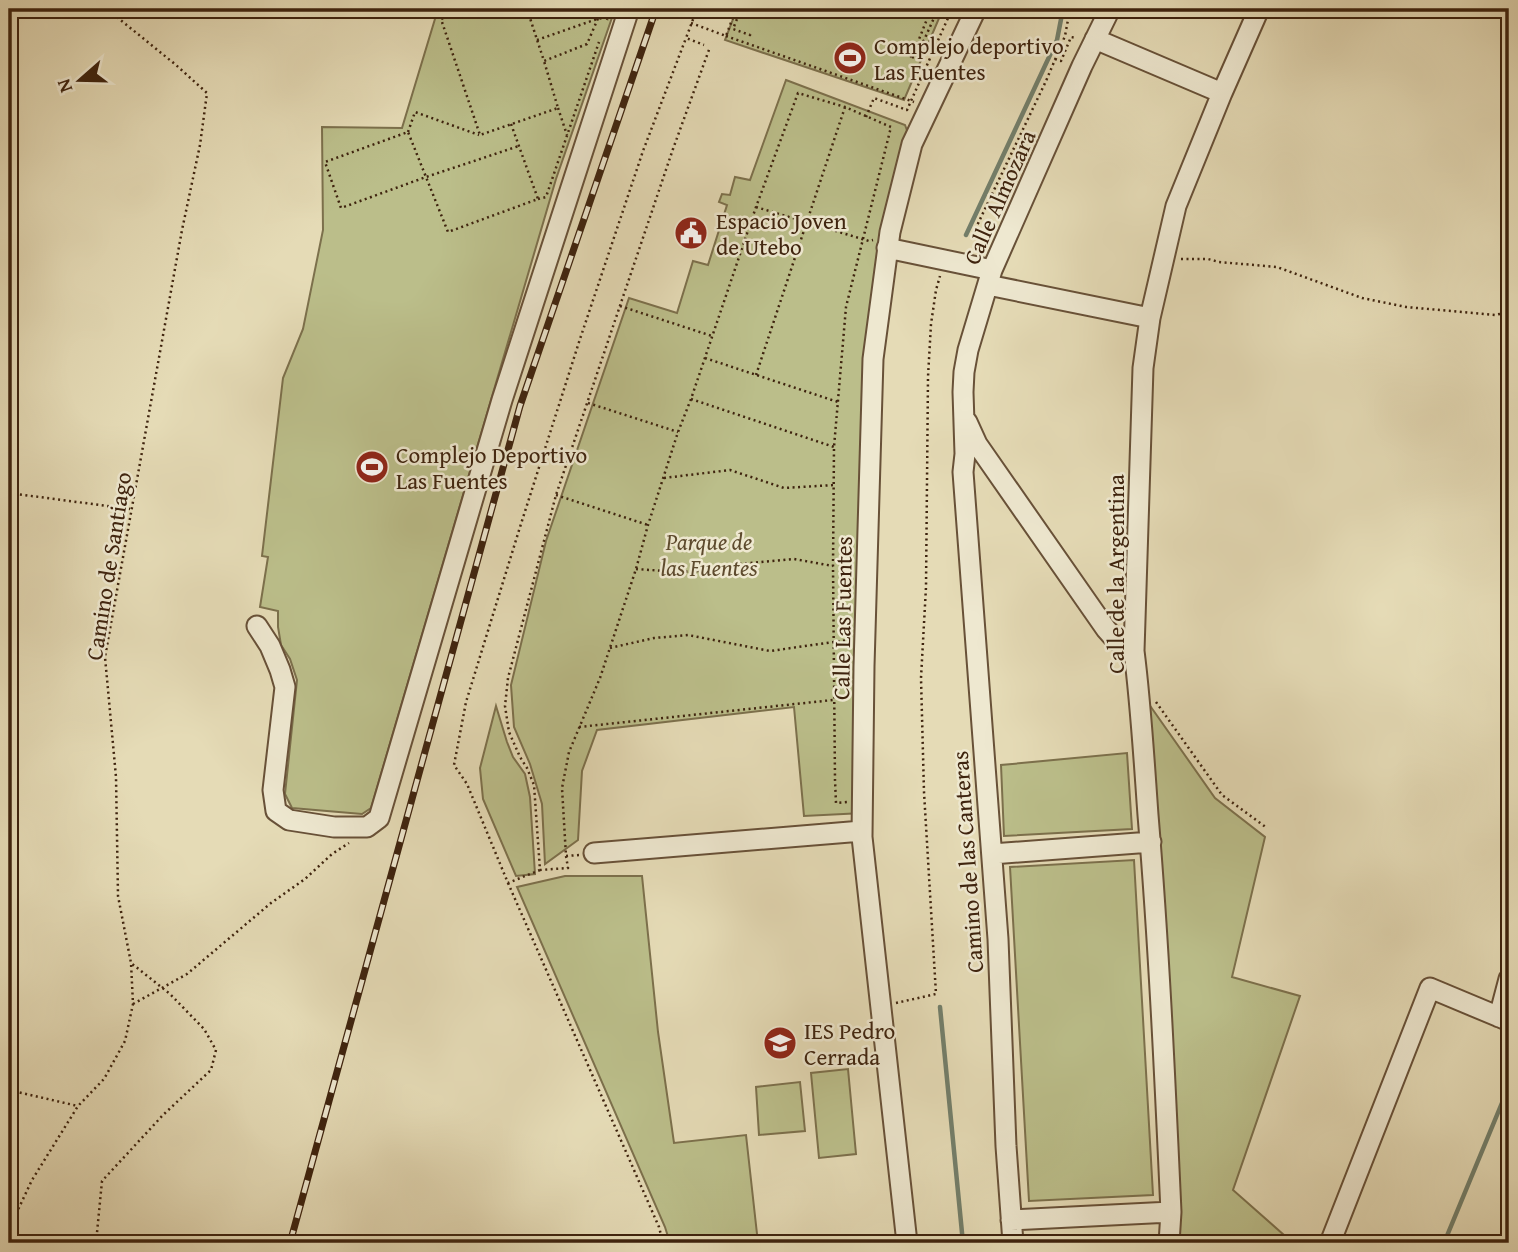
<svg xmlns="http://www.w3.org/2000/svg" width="1518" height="1252" viewBox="0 0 1518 1252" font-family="'Gentium Book Plus',serif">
<rect width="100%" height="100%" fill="#e5dbb6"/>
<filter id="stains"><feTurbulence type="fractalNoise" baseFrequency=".00286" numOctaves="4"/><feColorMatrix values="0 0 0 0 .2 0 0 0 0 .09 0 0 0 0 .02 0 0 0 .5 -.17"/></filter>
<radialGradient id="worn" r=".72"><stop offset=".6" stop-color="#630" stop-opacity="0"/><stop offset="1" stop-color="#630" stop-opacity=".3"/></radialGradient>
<path fill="#bbbe8a" stroke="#7c704c" stroke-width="2" d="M438,9H615L556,179L371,808L362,814L292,808L285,794L297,680L290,659L281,645L278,627V611L260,607L268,557L262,556L283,378L303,329L323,230L322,127L402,128Z
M737,9H943L904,100L725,40Z
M786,80L905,125L912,144L885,262L863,813L804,816L794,707L597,730L582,771L578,840L545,864L542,804L530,764L514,727L511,685L546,541L629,298L677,313L693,261L708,265L727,205L719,202L722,194L730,195L735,177L750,180Z
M1146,700L1215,798L1265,837L1232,977L1300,996L1233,1190L1293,1243H1173Z
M496,706L507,742L513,757L525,774L530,797L535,874L516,876L483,799L480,768Z
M1127,753L1132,829L1004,836L1001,765Z
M1134,860L1153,1195L1029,1201L1010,867Z
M565,876H642L658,1032L674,1143L746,1135L758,1243H670L665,1227L517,887Z
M848,1069L856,1154L819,1158L811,1073Z
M800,1082L805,1131L759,1135L756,1087Z"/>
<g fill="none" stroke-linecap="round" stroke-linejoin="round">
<path stroke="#737f6b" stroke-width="4.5" d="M966,235L1057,40L1063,9
M940,1007L963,1243
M1444,1243L1509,1086"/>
<defs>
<path id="minor" d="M1095,39L1222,93
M887,248L992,270
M988,285L1150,318
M967,422L977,444L1106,629C1114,639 1122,646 1134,651
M257,626L270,646L280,670L285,687L273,790L276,811L289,820L334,827H367L379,818L502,400L629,9
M594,853L862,831
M992,854L1151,842
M1499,1017L1509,979
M1011,1220L1171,1212
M907,1243L862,837L864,666L873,359L890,232L912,144L976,9
M1013,1243L1006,1146L998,939L963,472L965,454L963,392L964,372L968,350L992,270L1082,66L1110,9
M1169,1243L1171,1212C1165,1080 1159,947 1148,815C1144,760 1141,706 1134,651L1143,368L1150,318L1176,206L1222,93L1259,9
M1330,1243L1430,988L1509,1021"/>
</defs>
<use href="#minor" stroke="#685138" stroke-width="23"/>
<path stroke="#3e230e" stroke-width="2.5" stroke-dasharray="2 3.5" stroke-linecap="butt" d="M469,9L441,19L480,135L558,108L544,61
M527,9L544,61L587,44L602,9
M697,9L686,38L704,45
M741,9L733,29L750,35L751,31
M691,23L726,36L736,9
M726,36L914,102
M537,40L597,19L608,17L607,20
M910,56L912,57L931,9
M912,57L916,58L938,9
M1055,59L1061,61L1071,37L1077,38
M914,76L923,80
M558,108L567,135
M866,117L874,98L907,110L952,9
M511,124L538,199L448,232L408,132L325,162L341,208L426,177L519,146
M408,132L415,112L479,135
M538,199L546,197L599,42
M756,207L869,241L873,240
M988,241L973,234L1046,81L1065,36L1070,9
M1181,259H1208L1219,262L1277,267L1362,298L1406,307L1495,315L1509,312
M620,306L712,336
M705,358L838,402
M756,375L845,107
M691,399L834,447
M588,403L678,432
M664,478L730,470L784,488L834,485
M9,493L130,509
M556,495L648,525
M636,569L680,572L715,570L738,564L794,559L833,566
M610,648L654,638L688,635L770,651L848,640
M1156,702L1222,795L1267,828
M579,727L833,700
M579,855L566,856L562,788L569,752L600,678L636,569L648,525L678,432L691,399L756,207L798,93L845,107L891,127L846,307L834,447L833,566L835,780L836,803L848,802
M566,856L568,868L540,870L534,785L527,768L520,757L509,732L505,706L508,678L556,495L673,149L710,47
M540,870L508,883L467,784L454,765L466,702L520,527L580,339L643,151L686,38
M508,883L659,1227L663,1243
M896,1003L936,994L924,792L921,678L926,587L928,377L931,324L936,290L940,276
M133,1004L187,974L271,903L305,879L332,854L349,843
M9,1090L78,1106
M9,1229L32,1180L78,1106L104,1079L125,1041L133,1004L131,963L118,896L116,777L105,657L182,230L200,145L207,93L176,65L107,9
M96,1243L102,1181L163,1115L211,1070L216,1050L204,1029L170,994L131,963"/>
<use href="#minor" stroke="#eee8d0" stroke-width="19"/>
<defs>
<path id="rail" d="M290,1243L520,406L656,9"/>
</defs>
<use href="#rail" stroke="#3e230e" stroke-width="7"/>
<use href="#rail" stroke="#eee8d0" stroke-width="4.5" stroke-dasharray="13" stroke-linecap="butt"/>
</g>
<defs>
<symbol id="stadium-disc" viewBox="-11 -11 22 22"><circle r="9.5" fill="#8f2418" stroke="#eee8d0"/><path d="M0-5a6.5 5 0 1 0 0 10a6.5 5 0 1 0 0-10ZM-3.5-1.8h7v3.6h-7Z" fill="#fff"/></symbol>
<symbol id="civic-disc" viewBox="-11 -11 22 22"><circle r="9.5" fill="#8f2418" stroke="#eee8d0"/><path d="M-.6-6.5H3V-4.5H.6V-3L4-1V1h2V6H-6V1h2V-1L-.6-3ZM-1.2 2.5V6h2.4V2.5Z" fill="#fff"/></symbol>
<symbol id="school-disc" viewBox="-11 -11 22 22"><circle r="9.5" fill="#8f2418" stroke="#eee8d0"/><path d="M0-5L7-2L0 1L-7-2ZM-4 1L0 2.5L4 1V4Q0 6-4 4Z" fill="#fff"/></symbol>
</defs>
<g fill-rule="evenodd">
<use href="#stadium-disc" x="831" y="39" width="38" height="38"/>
<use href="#civic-disc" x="672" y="214" width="38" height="38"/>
<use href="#stadium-disc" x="353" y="448" width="38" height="38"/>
<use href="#school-disc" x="761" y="1024" width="38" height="38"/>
</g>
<g text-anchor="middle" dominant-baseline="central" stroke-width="5" stroke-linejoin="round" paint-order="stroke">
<g font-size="23" fill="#3e230e" stroke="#eee8d0" text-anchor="start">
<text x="874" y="45">Complejo deportivo<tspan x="874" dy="26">Las Fuentes</tspan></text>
<text x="716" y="220">Espacio Joven<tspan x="716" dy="26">de Utebo</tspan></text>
<text x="396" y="454">Complejo Deportivo<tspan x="396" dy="26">Las Fuentes</tspan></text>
<text x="804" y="1030">IES Pedro<tspan x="804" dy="26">Cerrada</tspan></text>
</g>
<g font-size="23" fill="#3e230e" stroke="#eee8d0">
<text transform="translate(999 197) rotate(-66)">Calle Almozara</text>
<text transform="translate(108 566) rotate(-81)">Camino de Santiago</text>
<text transform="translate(1115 574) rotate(-90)">Calle de la Argentina</text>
<text transform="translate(842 618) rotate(-89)">Calle Las Fuentes</text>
<text transform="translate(967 862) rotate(-94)">Camino de las Canteras</text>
</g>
<g font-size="23" font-style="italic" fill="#5d4a2d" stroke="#eee8d0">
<text x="709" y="541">Parque de<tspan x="709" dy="26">las Fuentes</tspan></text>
</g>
</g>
<rect width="1518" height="1252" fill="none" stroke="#e5dbb6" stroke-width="35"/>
<rect x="10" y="10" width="1497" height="1231" fill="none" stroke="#3e230e" stroke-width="3.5"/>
<rect x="18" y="18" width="1483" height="1217" fill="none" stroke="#3e230e" stroke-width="2"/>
<g transform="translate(80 80) rotate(250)" stroke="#eee8d0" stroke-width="5" paint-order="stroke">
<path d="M0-5L12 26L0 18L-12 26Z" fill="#3e230e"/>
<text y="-10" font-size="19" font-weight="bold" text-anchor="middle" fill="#3e230e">N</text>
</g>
<rect width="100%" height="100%" filter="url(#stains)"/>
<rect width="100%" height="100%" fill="url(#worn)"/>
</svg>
